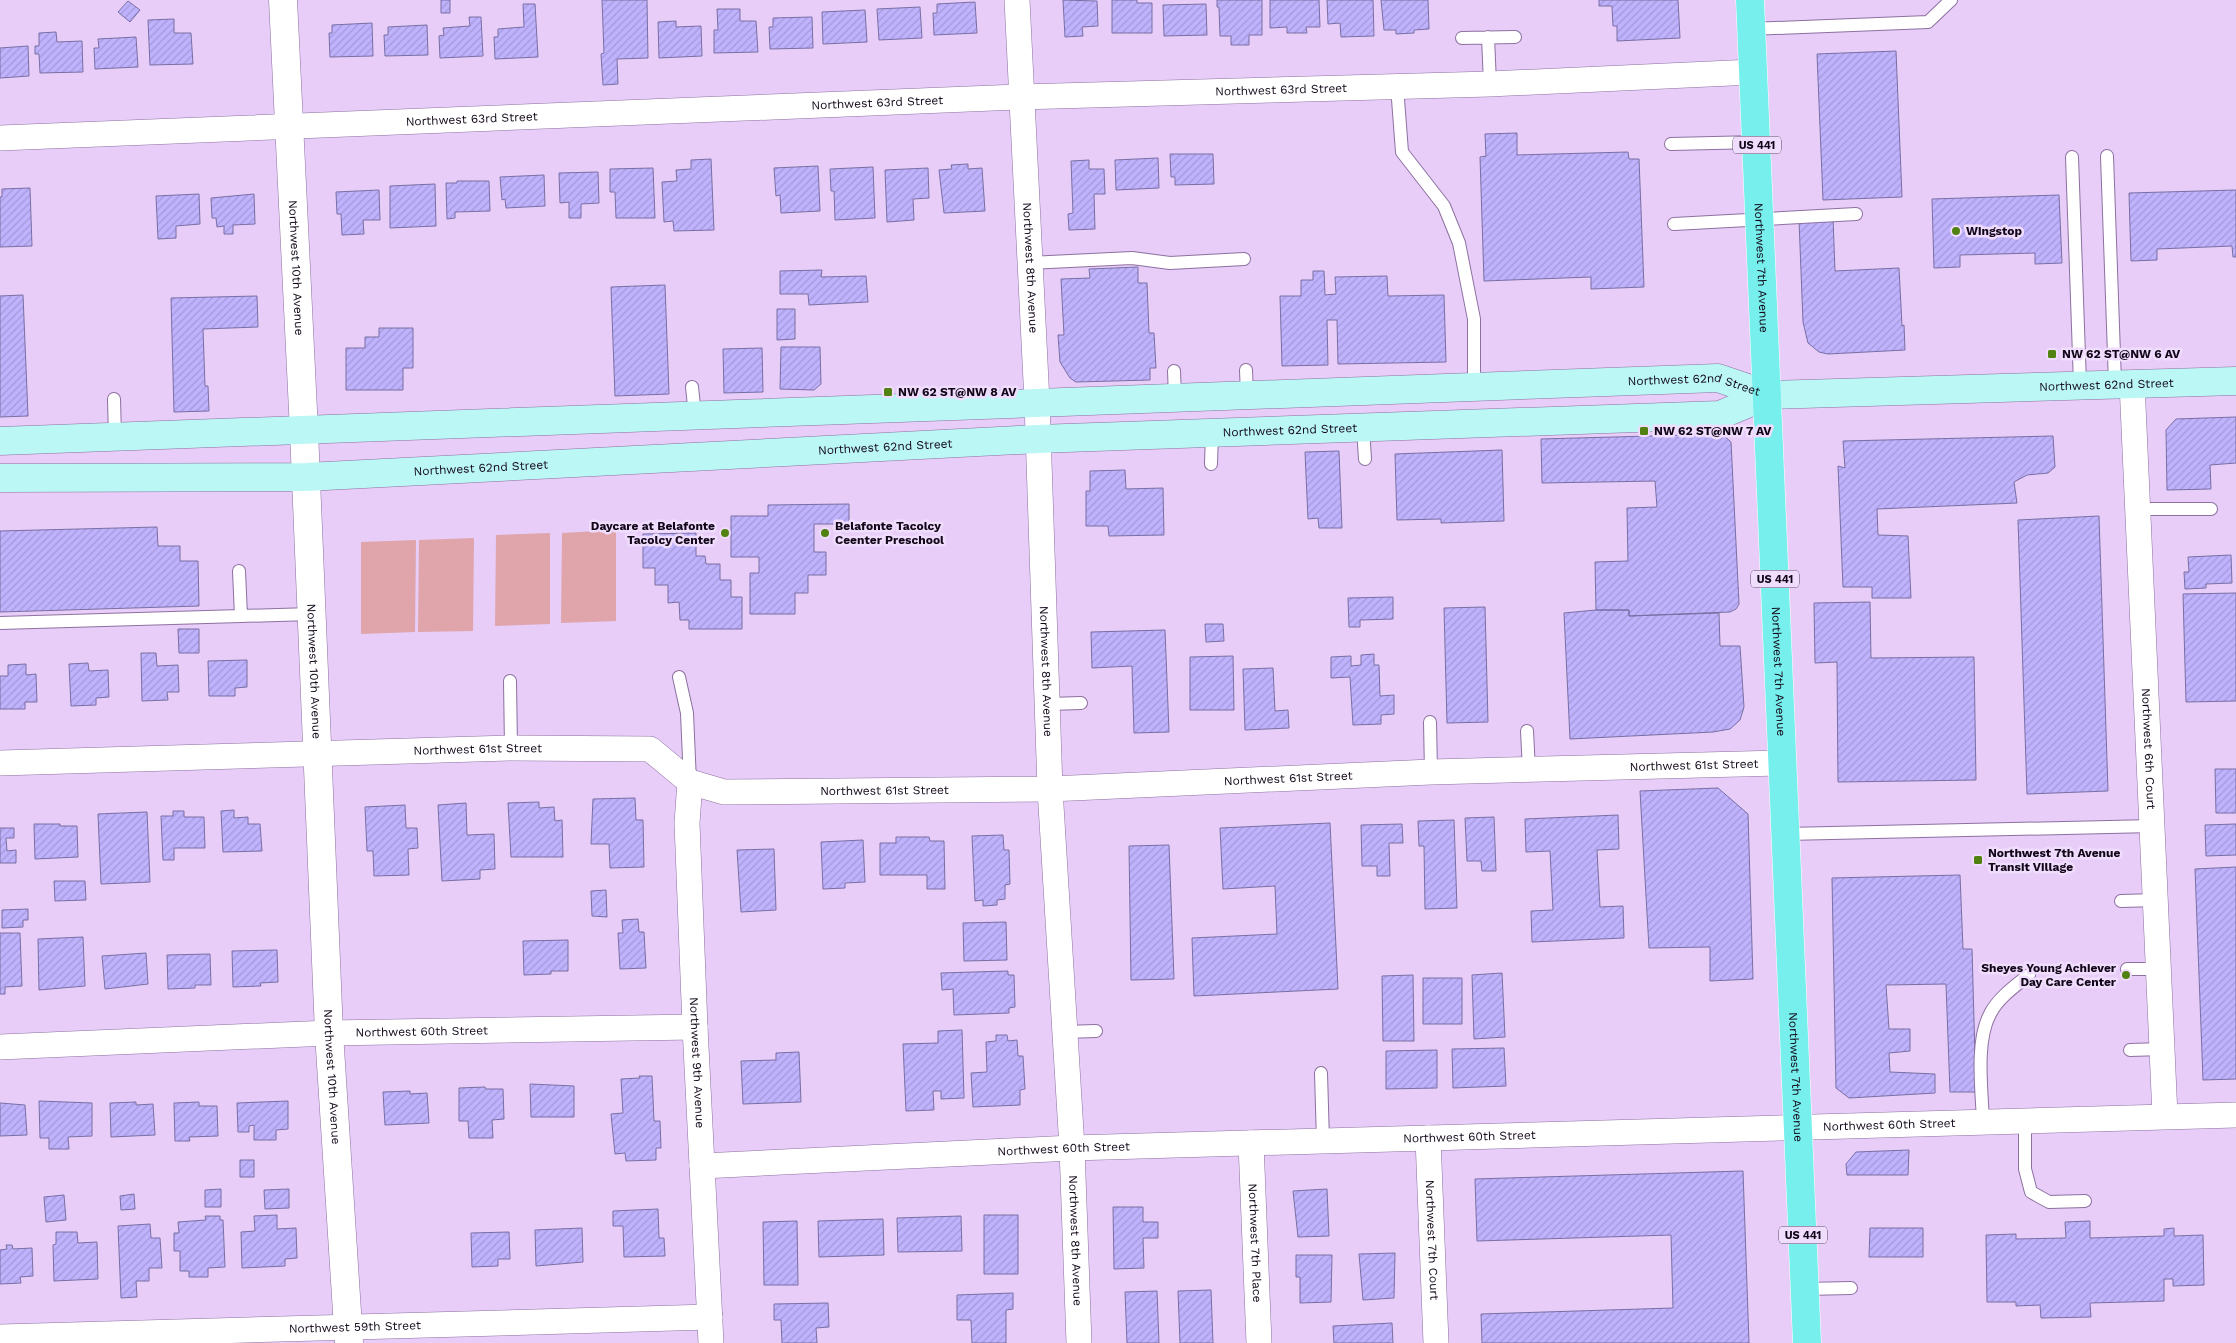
<svg xmlns="http://www.w3.org/2000/svg" width="2236" height="1343" viewBox="0 0 2236 1343" font-family="'Work Sans',sans-serif">
<defs>
<pattern id="building-hatch" width="6" height="6" patternUnits="userSpaceOnUse" patternTransform="scale(1.25)"><rect width="6" height="6" fill="#c0b3fe"/><path d="M-1 1l2-2M0 6l6-6M5 7l2-2" fill="none" stroke="#a498d9"/></pattern>
</defs>
<rect width="100%" height="100%" fill="#e7cdf8"/>
<path fill="#dfa5ab" d="M616,530V621L561,623L562,533Z
M550,533V624L495,626L496,535Z
M474,538L473,631L418,632L419,540Z
M416,540L415,632L361,634V542Z"/>
<path fill="url(#building-hatch)" stroke="#796fa4" d="M441,0H450V13H441Z
M602,0H647L648,58L617,59L618,84L603,85L601,54L604,53Z
M1063,0L1097,1L1098,26L1082,27L1083,36L1065,37Z
M1112,0H1137V3H1152V33H1112Z
M1217,0H1262V35H1249V45H1231V36H1220L1219,7H1217Z
M1270,0H1319L1320,27H1306L1307,33H1287V27L1270,28Z
M1327,0H1373L1374,36L1341,37L1340,23L1328,24Z
M1381,0H1428L1429,29L1414,30V33L1396,34V30H1384Z
M1599,0H1678L1680,38L1617,41V26H1613L1612,6H1599Z
M128,1L140,10L130,22L118,12Z
M975,2L977,33L934,35L933,13H937V4Z
M523,4H535L538,57L495,59L494,37H498V29L524,27Z
M1206,4L1207,35L1164,36L1163,5Z
M920,7L922,38L879,40L877,9Z
M717,9H740V21H756L758,52L714,53V30H718Z
M865,10L867,42L823,44L822,12Z
M469,17H481L483,56L440,58L439,36L444,35L443,28L470,26Z
M812,17L813,48L770,49L769,27H773V18Z
M174,19V33H191L193,64L150,65L148,20Z
M676,21V27L701,26L702,56L659,58L658,22Z
M372,23L373,56L330,57L329,33H332V25Z
M427,25L428,55L385,56L384,35H388V27Z
M56,32L57,42L82,41L83,72L40,73L39,54H35V46H39V33Z
M136,37L138,67L95,69L94,48H99L98,39Z
M28,46L29,76L0,78V48Z
M1896,51L1902,197L1823,200L1817,54Z
M1517,133V155L1628,152L1629,159H1639L1644,287L1591,289V277L1484,281L1480,157L1486,156L1485,134Z
M1170,154H1213L1214,184L1175,185V177H1171Z
M1158,158L1159,188L1116,190L1115,160Z
M711,159L714,230L674,231L673,221L664,222L662,182L677,181L676,170L691,169V160Z
M1089,160V169H1104L1105,194H1094L1095,229L1069,230L1068,214L1073,213L1071,161Z
M968,164V169L982,168L985,211L944,213L939,170L952,169L951,165Z
M818,166L820,211L781,213L780,195L776,196L774,168Z
M873,167L875,218L835,220L834,191H831L830,169Z
M653,168L655,218H616L615,192H610V169Z
M928,168L929,198L913,199L914,220L887,222L885,170Z
M598,172L599,203L581,204V218H569V202L560,203L559,173Z
M544,175L545,206L506,208L505,199L502,200L500,177Z
M457,181H489L490,211L455,212V218L447,219L446,183H457Z
M435,184L436,226L390,228V186Z
M30,188L32,246L0,247V197H2V189Z
M379,190L380,220H363L364,234L342,235L341,214H337L336,192Z
M2236,190V257H2233L2232,246L2157,249V260L2131,261L2129,193Z
M199,194L200,224L176,226V238L158,239L156,196Z
M254,194L255,224L233,225V234H224V226L217,227L216,218H212L211,198Z
M2059,195L2062,263L2035,264V253L1960,255V267L1934,268L1932,199Z
M1833,218L1835,271L1899,268L1902,326L1904,325L1905,350L1828,354L1819,352L1808,343L1803,322L1799,220Z
M1138,267V283H1147L1149,333H1154L1156,368H1150V380L1076,382L1070,378L1060,362L1058,335H1064L1061,279L1090,278L1089,269Z
M822,270L821,277L866,276L868,302L809,305L808,294H780V271Z
M1313,271H1324L1325,295L1336,294L1335,277L1387,276L1388,296L1444,295L1446,362L1338,364L1337,320H1327L1328,365L1282,366L1280,296H1301V280H1313Z
M665,285L669,394L615,396L611,287Z
M23,295L28,416L0,417V296Z
M257,296L258,327L203,329L205,386H208L209,411L174,412L171,298Z
M777,309H795V339L777,340Z
M379,328H413V368H403V390H346V348H365V337H379Z
M781,347H820L821,384L814,390L780,389Z
M762,348L763,392L724,393L723,349Z
M2236,417V463L2210,465L2211,489L2167,490L2166,430L2176,419Z
M1722,434L1731,442L1739,604L1736,609L1730,612L1629,616V610H1596L1595,562L1628,561L1627,508L1657,507L1655,481L1542,483L1541,439Z
M2053,436L2055,467L2048,473L2027,475L2014,482L2017,503L1877,509L1878,535L1908,536L1911,598H1872V587H1843L1838,466L1845,468L1843,441Z
M1502,450L1504,521L1441,523V519L1397,520L1395,454Z
M1339,451L1342,528H1319L1318,518L1308,519L1305,452Z
M1125,470L1126,489L1163,488L1164,535L1109,536L1108,526H1086V491H1090V471Z
M849,504V524H814V552H826V575H808V593H795V614H750V573H759V557H731V516H768V505Z
M2099,516L2108,791L2027,794L2018,520Z
M157,527L158,546H180V561H198L199,606L0,612V531Z
M696,533V556H705L706,564H720V580H731V597H742V629H689V620H680L679,602L668,603V585H655V568H643V534Z
M2231,555L2232,583L2206,584V588L2185,589L2184,572H2189L2188,557Z
M2236,593V701L2186,702L2183,594Z
M1393,597V619L1360,620V627H1349L1348,598Z
M1870,602L1871,658L1974,657L1976,780L1838,782L1837,662L1815,663L1814,603Z
M1485,607L1488,722L1447,723L1444,608Z
M1596,610H1629V616L1719,613L1720,646H1740L1744,707L1740,720L1730,729L1713,732L1570,739L1564,613Z
M1205,624H1223L1224,641L1206,642Z
M178,629H199V653H179Z
M1165,630L1169,732L1134,733L1132,666L1092,668L1091,632Z
M141,653H156L157,666L178,665L179,692H167L168,700L142,701Z
M1374,654V665H1379L1380,696L1394,695V714L1381,715V724L1353,725L1350,677L1331,678V657L1351,656V666L1361,665V655Z
M1233,656L1234,710H1190V657Z
M247,660V687L235,688V696H209L208,661Z
M88,663L89,671L108,670L109,697L96,698V705L71,706L69,664Z
M26,664V675L36,674L37,702H25V709H0V676H8V665Z
M1273,668L1275,711L1288,710L1289,728L1245,730L1243,669Z
M2215,769H2236V813H2216Z
M1718,788L1748,814L1753,979L1710,981V947L1649,948L1640,791Z
M635,798L636,820H643L644,867L610,868L609,844H591L593,799Z
M539,802V808L554,807L555,821L562,820L563,857H511L508,803Z
M466,803L467,835L494,834L495,869L480,870V879L442,881L438,805Z
M405,805L406,828H417L418,848L408,849L409,875L374,876L373,851H367L365,807Z
M234,810V818L248,817V824H260L262,851L223,852L221,811Z
M173,811H184V817H204L205,848H174V860H163L161,816H173Z
M147,812L150,882L101,884L98,814Z
M1618,815L1619,849L1597,850L1600,907L1623,906L1624,938L1532,942L1531,911L1553,910L1550,851L1526,852L1525,819Z
M1494,817L1496,871H1482L1481,861H1467L1465,818Z
M1454,820L1457,908L1425,909L1424,846H1419L1418,821Z
M1330,823L1338,989L1194,996L1192,938L1277,934L1275,886L1223,889L1220,828Z
M34,824H60V826H77L78,857L35,859Z
M1402,824L1403,843H1389L1390,876H1377V866H1362L1361,825Z
M2236,824V855L2206,856L2205,825Z
M0,828H14V838H6L7,851L16,850V863H0Z
M1003,835L1004,850H1009L1010,884L1005,885V899L997,900V905L983,906V900L975,901L972,836Z
M896,837H929L930,841H944L945,889H927V875H880V843H896Z
M863,840L865,882L845,883V888L823,889L821,842Z
M1169,845L1174,979L1131,980L1129,846Z
M774,849L776,910L741,912L737,850Z
M2236,867V1079L2203,1080L2195,869Z
M1960,875L1963,949H1972L1976,1092H1950L1946,984L1886,985L1889,1029H1910V1051L1889,1053L1890,1072L1935,1074V1093L1849,1098L1836,1088L1832,878Z
M54,881H85L86,900L55,901Z
M606,890L607,917L592,916L591,891Z
M28,909V920H23V927L2,928V910Z
M638,919L639,932H644L646,968L620,969L618,933H623L622,920Z
M1006,922L1007,960L964,961L963,923Z
M0,933H20L22,986L5,987V994H0Z
M83,937L85,986L39,990L38,939Z
M568,940V971H551V974L524,975L523,941Z
M277,950L278,982L260,983L261,986L233,987L232,951Z
M146,953L148,984L105,989L102,956Z
M210,954L211,985H195V988L168,989L167,955Z
M1008,971V975H1014L1015,1007L1009,1008V1013L954,1015L953,989L942,990L941,973Z
M1502,973L1505,1037L1474,1039L1472,975Z
M1413,975L1414,1041H1383L1382,976Z
M1423,978H1462V1024H1423Z
M962,1030L964,1098L941,1099V1091H933L934,1110L906,1111L903,1044L938,1043V1031Z
M996,1035H1007L1008,1041L1017,1040L1018,1056H1023L1025,1089L1020,1090V1105L973,1107L971,1073L987,1072L986,1042L996,1041Z
M1504,1048L1506,1086L1453,1088L1452,1049Z
M1437,1050V1088L1386,1089V1051Z
M799,1052L801,1102L743,1104L741,1061L776,1060V1053Z
M639,1076H652L654,1121H660L661,1148H656V1160L626,1161L625,1153L615,1154L611,1114L623,1113L621,1079L640,1078Z
M530,1084L574,1086V1117H531Z
M485,1087L486,1089H503L504,1119L492,1120L493,1138H469L468,1121H459V1088Z
M410,1091V1094L427,1093L429,1123L385,1125L383,1092Z
M39,1101L92,1103V1136L68,1137L69,1149H49V1138H40Z
M288,1101V1129L276,1130V1140H254V1125L249,1126V1132H238L237,1103Z
M136,1102V1105L153,1104L155,1135L111,1137L110,1103Z
M199,1102V1106H217L218,1136L189,1137L190,1141H175L174,1103Z
M0,1103L25,1105L27,1135L0,1136Z
M1909,1150L1908,1175H1847L1846,1164L1856,1152Z
M240,1160H254V1177H240Z
M1743,1171L1749,1343H1482L1481,1314L1673,1308L1671,1235L1477,1241L1475,1179Z
M221,1189V1207H205V1190Z
M289,1189V1208L265,1209L264,1190Z
M1327,1189L1329,1236L1298,1237L1293,1191Z
M134,1194L135,1209L121,1210L120,1196Z
M64,1195L66,1220L46,1222L44,1197Z
M1113,1207H1143V1222H1158V1238H1143L1144,1268L1114,1269Z
M658,1209L659,1238H664L665,1256L624,1257L623,1226H613V1211Z
M277,1215V1229L296,1228L297,1258L285,1259V1266L242,1268L241,1232L255,1231L254,1216Z
M984,1215H1018V1274H984Z
M205,1216H220V1220H223L225,1267L208,1268V1277H189V1271H180V1251H174V1233H179L178,1222L206,1220Z
M961,1216L962,1251L898,1252L897,1218Z
M883,1219L884,1255L819,1257L818,1221Z
M797,1221L798,1285H764L763,1222Z
M2090,1221V1238L2164,1236V1229L2174,1228V1236L2203,1235L2204,1285L2173,1286V1279H2164V1301L2090,1303L2091,1317L2041,1318L2040,1305L2016,1306V1302H1987L1986,1235L2016,1234V1239L2066,1238L2065,1222Z
M150,1224L151,1238H160L162,1268H149V1281H136L137,1297L121,1298L118,1226Z
M582,1228L583,1262L536,1266L535,1230Z
M1870,1228H1923V1257H1869Z
M56,1232H77L78,1243L97,1242L98,1279L54,1281L53,1245L56,1244Z
M509,1232L510,1259H498V1266L472,1267L471,1233Z
M6,1245H12L13,1249L32,1248L33,1276L20,1277L21,1283L0,1284V1250L7,1249Z
M1395,1253L1394,1298L1363,1300L1359,1254Z
M1296,1255H1332L1331,1302L1300,1303V1277H1296Z
M1211,1290L1213,1343H1180L1178,1291Z
M1157,1291L1159,1343H1127L1125,1292Z
M1013,1293V1309L1006,1310V1343H972L971,1320H957V1295Z
M828,1303L829,1327L816,1328L817,1343H782L781,1320H774V1304Z
M1392,1323L1393,1343H1334L1333,1326Z"/>
<g fill="none" stroke-linecap="round" stroke-linejoin="round">
<defs>
<path id="service" d="M1751,29L1928,22L1951,0
M1488,37L1490,84
M1462,38L1515,37
M1397,86L1402,152L1444,206L1459,243L1474,319V387
M1671,144L1757,142
M2107,156L2115,383
M2072,157L2080,384
M1674,224L1856,214
M1029,263L1132,258L1170,263L1244,259
M1246,370L1247,395
M1174,371L1175,397
M692,387L695,415
M114,399L115,437
M1363,428L1365,459
M1211,464L1212,433
M2138,509H2211
M239,571L241,616L311,614
M0,623L241,616
M679,677L687,713L690,782
M510,681L511,748
M1049,704L1081,703
M1430,722L1431,772
M1527,731L1529,770
M1786,834L2153,826
M2121,901L2157,900
M2127,969H2159
M1064,1032L1096,1031
M2130,1050L2162,1049
M1321,1073L1323,1141
M2025,1121V1169L2031,1192L2049,1202L2085,1201
M1983,1122C1982,1091 1975,1042 1990,1014C1998,998 2015,986 2029,975
M1805,1289L1851,1288"/>
<g id="minor">
<path id="s1" d="M1017,0L1037,402L1050,789L1072,1148L1079,1343"/>
<path id="s2" d="M0,138L1020,97L1490,84L1753,72"/>
<path id="s3" d="M2132,383L2165,1116"/>
<path id="s4" d="M0,763L511,748L650,749L690,782L724,792L1050,789L1431,772L1781,763"/>
<path id="s5" d="M690,782L687,823L695,1027L711,1343"/>
<path id="s6" d="M0,1047L329,1033L695,1027"/>
<path id="s7" d="M1428,1138L1436,1343"/>
<path id="s8" d="M1251,1143L1259,1343"/>
<path id="s9" d="M702,1166L1072,1148L2236,1115"/>
<path id="s10" d="M0,1337L710,1317"/>
</g>
<g id="tertiary">
<path id="s11" d="M283,0L304,431L329,1033L349,1343"/>
</g>
<g id="secondary">
<path id="s12" d="M0,441L1718,378L1768,395"/>
<path id="s13" d="M0,478L306,477L1038,439L1720,415L1768,395L2236,381"/>
</g>
<g id="primary">
<path id="s14" d="M1750,0L1807,1343"/>
</g>
</defs>
<use href="#service" stroke="#8d70a0" stroke-width="14"/>
<use href="#minor" stroke="#8d70a0" stroke-width="26"/>
<use href="#tertiary" stroke="#8d70a0" stroke-width="29"/>
<use href="#secondary" stroke="#8d70a0" stroke-width="29"/>
<use href="#primary" stroke="#fff" stroke-width="29"/>
<use href="#service" stroke="#fff" stroke-width="12"/>
<use href="#minor" stroke="#fff" stroke-width="25"/>
<use href="#tertiary" stroke="#fff" stroke-width="28"/>
<use href="#secondary" stroke="#bbf7f5" stroke-width="28"/>
<use href="#primary" stroke="#77efec" stroke-width="28"/>
</g>
<g fill="#508111" stroke="#f0ddfd" stroke-width="2">
<circle cx="1956" cy="231" r="5"/>
<rect x="2047" y="349" width="10" height="10" rx="2.5"/>
<rect x="883" y="387" width="10" height="10" rx="2.5"/>
<rect x="1639" y="426" width="10" height="10" rx="2.5"/>
<circle cx="725" cy="533" r="5"/>
<circle cx="825" cy="533" r="5"/>
<rect x="1973" y="855" width="10" height="10" rx="2.5"/>
<circle cx="2126" cy="975" r="5"/>
</g>
<g text-anchor="middle" dominant-baseline="central" stroke-width="5" stroke-linejoin="round" paint-order="stroke">
<g fill="#f0ddfd" stroke="#54465d" stroke-width="1">
<rect x="1733" y="136.5" width="48" height="17" rx="4"/>
<rect x="1751" y="570.5" width="48" height="17" rx="4"/>
<rect x="1779" y="1226.5" width="48" height="17" rx="4"/>
</g>
<g font-size="11" font-weight="bold" fill="#110618">
<text x="1757" y="145">US 441</text>
<text x="1775" y="579">US 441</text>
<text x="1803" y="1235">US 441</text>
</g>
<g font-size="12" fill="#110618" stroke="#f0ddfd">
<text stroke="none"><textPath href="#s2" startOffset="1282">Northwest 63rd Street</textPath></text>
<text stroke="none"><textPath href="#s2" startOffset="878">Northwest 63rd Street</textPath></text>
<text stroke="none"><textPath href="#s2" startOffset="472">Northwest 63rd Street</textPath></text>
<text stroke="none"><textPath href="#s11" startOffset="268">Northwest 10th Avenue</textPath></text>
<text stroke="none"><textPath href="#s1" startOffset="268">Northwest 8th Avenue</textPath></text>
<text stroke="none"><textPath href="#s14" startOffset="268">Northwest 7th Avenue</textPath></text>
<text stroke="none"><textPath href="#s13" startOffset="2112">Northwest 62nd Street</textPath></text>
<text stroke="none"><textPath href="#s12" startOffset="1696">Northwest 62nd Street</textPath></text>
<text stroke="none"><textPath href="#s13" startOffset="1291">Northwest 62nd Street</textPath></text>
<text stroke="none"><textPath href="#s13" startOffset="886">Northwest 62nd Street</textPath></text>
<text stroke="none"><textPath href="#s13" startOffset="481">Northwest 62nd Street</textPath></text>
<text stroke="none"><textPath href="#s11" startOffset="672">Northwest 10th Avenue</textPath></text>
<text stroke="none"><textPath href="#s1" startOffset="672">Northwest 8th Avenue</textPath></text>
<text stroke="none"><textPath href="#s14" startOffset="672">Northwest 7th Avenue</textPath></text>
<text stroke="none"><textPath href="#s3" startOffset="366">Northwest 6th Court</textPath></text>
<text stroke="none"><textPath href="#s4" startOffset="478">Northwest 61st Street</textPath></text>
<text stroke="none"><textPath href="#s4" startOffset="1708">Northwest 61st Street</textPath></text>
<text stroke="none"><textPath href="#s4" startOffset="1302">Northwest 61st Street</textPath></text>
<text stroke="none"><textPath href="#s4" startOffset="898">Northwest 61st Street</textPath></text>
<text stroke="none"><textPath href="#s6" startOffset="422">Northwest 60th Street</textPath></text>
<text stroke="none"><textPath href="#s5" startOffset="281">Northwest 9th Avenue</textPath></text>
<text stroke="none"><textPath href="#s11" startOffset="1078">Northwest 10th Avenue</textPath></text>
<text stroke="none"><textPath href="#s14" startOffset="1078">Northwest 7th Avenue</textPath></text>
<text stroke="none"><textPath href="#s9" startOffset="1188">Northwest 60th Street</textPath></text>
<text stroke="none"><textPath href="#s9" startOffset="768">Northwest 60th Street</textPath></text>
<text stroke="none"><textPath href="#s9" startOffset="362">Northwest 60th Street</textPath></text>
<text stroke="none"><textPath href="#s1" startOffset="1242">Northwest 8th Avenue</textPath></text>
<text stroke="none"><textPath href="#s7" startOffset="102">Northwest 7th Court</textPath></text>
<text stroke="none"><textPath href="#s8" startOffset="100">Northwest 7th Place</textPath></text>
<text stroke="none"><textPath href="#s10" startOffset="355">Northwest 59th Street</textPath></text>
</g>
<g font-size="12" font-weight="bold" fill="#110618" stroke="#f0ddfd" text-anchor="start">
<text x="1966" y="231">Wingstop</text>
<text x="2062" y="354">NW 62 ST@NW 6 AV</text>
<text x="898" y="392">NW 62 ST@NW 8 AV</text>
<text x="1654" y="431">NW 62 ST@NW 7 AV</text>
<text x="715" y="526" text-anchor="end">Daycare at Belafonte<tspan x="715" dy="14">Tacolcy Center</tspan></text>
<text x="835" y="526">Belafonte Tacolcy<tspan x="835" dy="14">Ceenter Preschool</tspan></text>
<text x="1988" y="853">Northwest 7th Avenue<tspan x="1988" dy="14">Transit Village</tspan></text>
<text x="2116" y="968" text-anchor="end">Sheyes Young Achiever<tspan x="2116" dy="14">Day Care Center</tspan></text>
</g>
</g>
</svg>
